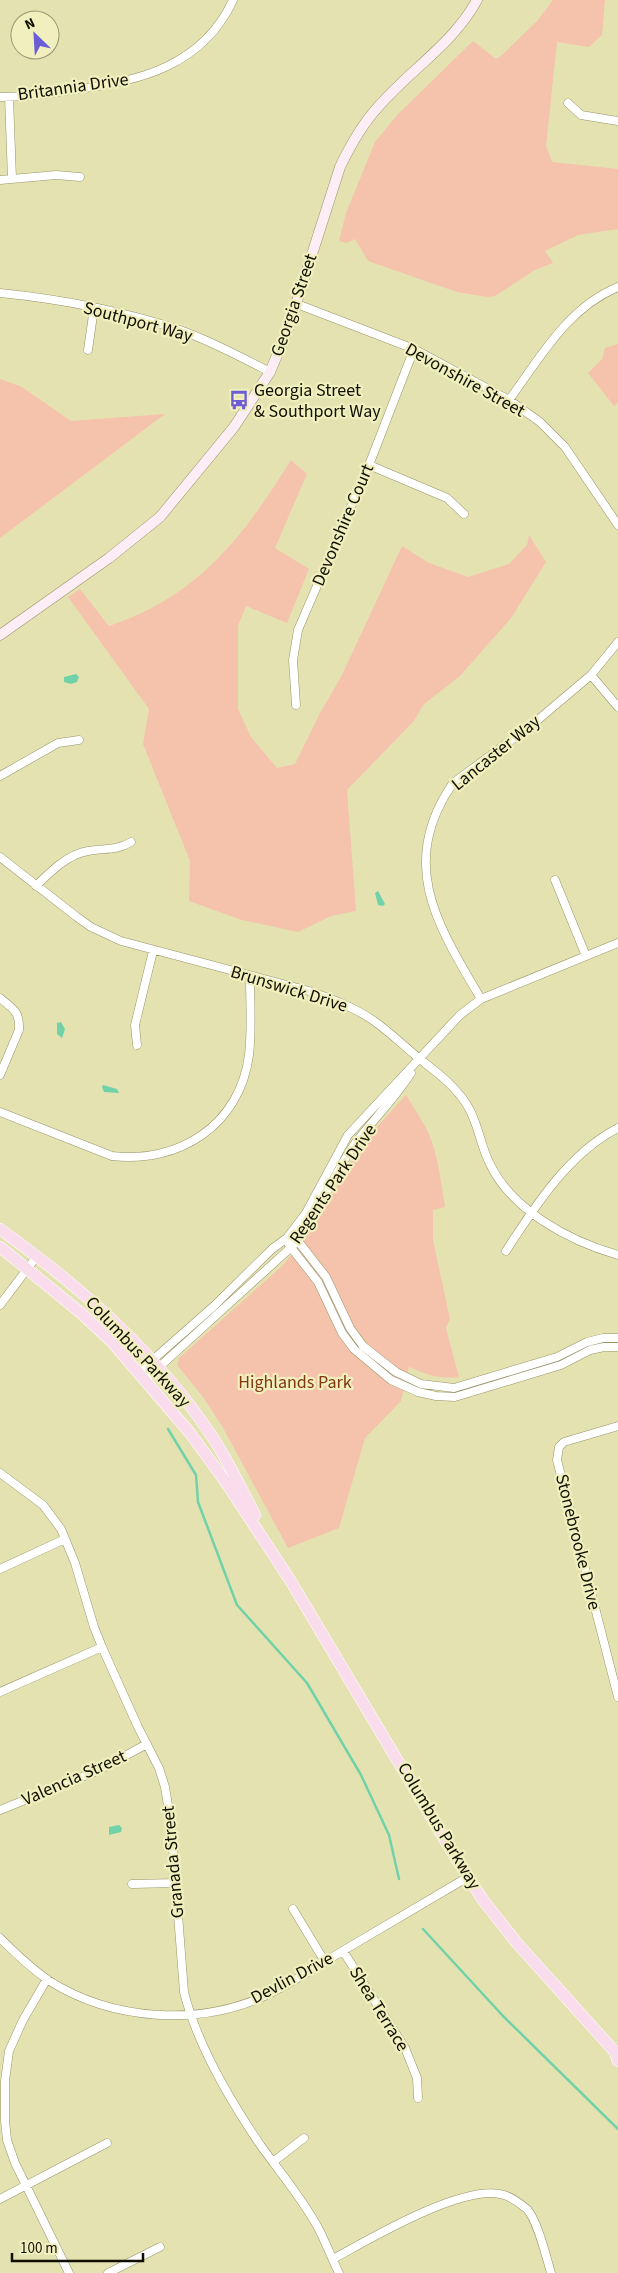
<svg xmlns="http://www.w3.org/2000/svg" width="618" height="2273" viewBox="0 0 618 2273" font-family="'Source Sans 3',sans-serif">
<rect width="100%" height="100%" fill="#e5e2b2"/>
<path fill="#f5c2ac" d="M553,0H605L602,35L589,47L557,42L546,146L552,162L618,169V229L578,235L545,251L553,263L535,270L495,296L487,297L457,292L368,261L355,239L346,243L339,241L346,213L375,142L398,114L473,41L496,59L502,55L538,20Z
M618,344V403L614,406L588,373L602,359L605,348Z
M0,379L22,387L71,421L165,414L0,538Z
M291,460L307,474L275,548L309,569L287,623L246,606L238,626V709L251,737L277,768L295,764L320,713L341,677L402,546L429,563L468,577L509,564L527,545L529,535L546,562L511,618L460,676L424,704L414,721L347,790L356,911L331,916L298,932L242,920L189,901L190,861L143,744L149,709L68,597L80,589L109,626C199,596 243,537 291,460Z
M406,1095C413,1107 422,1119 428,1132C438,1155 441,1182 445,1207L433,1210V1240L450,1319L446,1328L459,1377C437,1379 428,1375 409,1367L401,1401L365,1438L339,1528L288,1548L222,1426L203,1397L177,1365L179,1358L282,1266L309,1234L363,1142Z"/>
<path fill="#71d2a9" d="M76,674L79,677L77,682L71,684L64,682V677Z
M378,891L385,904L383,906L378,905L375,893Z
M61,1022L65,1029L62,1038L57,1034V1023Z
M103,1085L117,1089L119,1093L104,1092L102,1087Z
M119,1825L122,1828L121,1832L109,1835V1827Z"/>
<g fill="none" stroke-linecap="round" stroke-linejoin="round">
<path stroke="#71d2a9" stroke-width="2.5" d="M168,1429L196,1475L198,1502L237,1605L307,1683L361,1775L389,1835L399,1879
M423,1929L503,2016L618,2129"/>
<defs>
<path id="street" d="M0,97C24,97 48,94 72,90C138,82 203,66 233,0
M9,97L12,179
M568,103L581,115L618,121
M0,180L56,175L80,177
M0,293C60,299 122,311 180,330C211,341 241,357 270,372
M297,304L414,349L509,400L540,422L565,447L618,525
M88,350L94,308
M509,400C540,358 567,308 618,287
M369,465L447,498L464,514
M591,675L618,707
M296,705L293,660L298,630L369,465L414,349
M0,776L58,743L79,740
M0,857L77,917L91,927L121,941L309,991C332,999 354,1007 374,1021C391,1033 405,1047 421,1060C439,1074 455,1086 467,1105C478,1122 480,1144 489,1162C511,1210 569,1241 618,1255
M555,880L586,956
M36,886C50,872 68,854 88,851C105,848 116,851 131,842
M0,998C13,1009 20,1011 19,1030L0,1075
M481,999C438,926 397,864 453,783L533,724L591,675L618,642
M137,1045L135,1025L153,951
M0,1112L112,1156C179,1164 240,1125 249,1055C252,1031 250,1001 250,976
M293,1240L298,1241L326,1277L350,1328L363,1346L396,1372L421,1384L454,1388L557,1357L587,1342L603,1338H618
M289,1245L318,1282L342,1333L354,1349L391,1380L418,1392L436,1396L455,1397L561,1365L590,1350L604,1347H618
M506,1251C535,1206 569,1153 618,1128
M0,1305L37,1256
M139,1372L214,1306L272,1249L287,1238L306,1213L348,1135L460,1015L481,999L618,943
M146,1379L298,1241C320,1210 334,1173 356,1142C374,1119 395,1098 411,1073
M618,1426L564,1442L559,1447L557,1460L618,1697
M0,1473L43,1505L61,1529L75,1563L94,1627L102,1647L138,1727L159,1768L165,1787L171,1824L184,1992C197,2044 231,2102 261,2146C280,2172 300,2196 316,2224C325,2240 331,2257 339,2273
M0,1569L65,1539
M0,1692L102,1647
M0,1810L97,1771L147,1744
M132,1884L176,1883
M293,1909L325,1962
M0,1938C15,1953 31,1968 48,1980C112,2021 200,2027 269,1994C297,1980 324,1962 351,1946C390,1923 429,1900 468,1877
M343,1951L405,2048L417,2078L418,2098
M47,1979L23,2020L9,2051L5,2081V2121L7,2140L15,2163L69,2273
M273,2162L304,2138
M0,2199L107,2143
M333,2259C368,2240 465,2182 504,2195C511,2197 522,2205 527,2209C538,2222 546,2256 551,2273
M108,2273L160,2247"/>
<path id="secondary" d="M0,635L109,558L160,517L234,427L270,372L288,329L340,167C351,144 362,124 379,106C410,70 454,43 477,0"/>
<path id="primary" d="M0,1229C82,1288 160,1356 215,1441C230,1465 242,1490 255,1515
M0,1247L81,1313L112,1342L190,1433L225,1481L290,1580L452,1852L483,1900L516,1942L615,2052L618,2061"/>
</defs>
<use href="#street" stroke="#989568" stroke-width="9"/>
<use href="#secondary" stroke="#989568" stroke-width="11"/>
<use href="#primary" stroke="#fff" stroke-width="12"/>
<use href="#street" stroke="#fff" stroke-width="8"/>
<use href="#secondary" stroke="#fdeef6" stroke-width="10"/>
<use href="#primary" stroke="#fadded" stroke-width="11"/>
</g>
<defs>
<symbol id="bus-bare" viewBox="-9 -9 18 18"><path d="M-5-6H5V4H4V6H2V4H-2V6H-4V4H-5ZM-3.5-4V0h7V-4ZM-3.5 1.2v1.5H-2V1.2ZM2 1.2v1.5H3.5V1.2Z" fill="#6c5dd7" stroke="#f2efbf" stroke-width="2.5" paint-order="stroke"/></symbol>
</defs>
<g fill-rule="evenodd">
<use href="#bus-bare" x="225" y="386" width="28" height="28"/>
</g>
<g text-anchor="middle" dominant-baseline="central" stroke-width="4.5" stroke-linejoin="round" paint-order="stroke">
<g font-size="18" fill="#110f01" stroke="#f2efbf">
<text transform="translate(73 87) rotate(-8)">Britannia Drive</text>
<text transform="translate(294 305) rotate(-71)">Georgia Street</text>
<text transform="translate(138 322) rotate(15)">Southport Way</text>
<text transform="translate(465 380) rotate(29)">Devonshire Street</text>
<text transform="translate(343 525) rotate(-67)">Devonshire Court</text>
<text transform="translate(496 753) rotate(-39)">Lancaster Way</text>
<text transform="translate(289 989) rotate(17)">Brunswick Drive</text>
<text transform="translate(333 1184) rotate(-56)">Regents Park Drive</text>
<text transform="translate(138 1352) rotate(47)">Columbus Parkway</text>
<text transform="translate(578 1542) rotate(76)">Stonebrooke Drive</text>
<text transform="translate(74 1778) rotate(-24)">Valencia Street</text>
<text transform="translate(439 1826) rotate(59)">Columbus Parkway</text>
<text transform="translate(173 1862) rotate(-95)">Granada Street</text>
<text transform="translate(292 1978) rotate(-28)">Devlin Drive</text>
<text transform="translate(379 2009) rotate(58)">Shea Terrace</text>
</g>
<g font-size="18" fill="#110f01" stroke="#f2efbf" text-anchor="start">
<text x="254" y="390">Georgia Street<tspan x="254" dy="21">&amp; Southport Way</tspan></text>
</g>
<g font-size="18" fill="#803710" stroke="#f2efbf">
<text x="295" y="1382">Highlands Park</text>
</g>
</g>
<g transform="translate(35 35) rotate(335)"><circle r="24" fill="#f2efbf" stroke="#989573"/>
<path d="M0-4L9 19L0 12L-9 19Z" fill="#6c5dd7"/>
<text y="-8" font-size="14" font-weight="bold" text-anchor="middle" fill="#110f01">N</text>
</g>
<path d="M12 2253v8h131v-8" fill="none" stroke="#110f01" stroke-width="2.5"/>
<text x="20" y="2253" font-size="15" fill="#110f01" stroke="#f2efbf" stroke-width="4" paint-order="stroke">100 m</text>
</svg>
